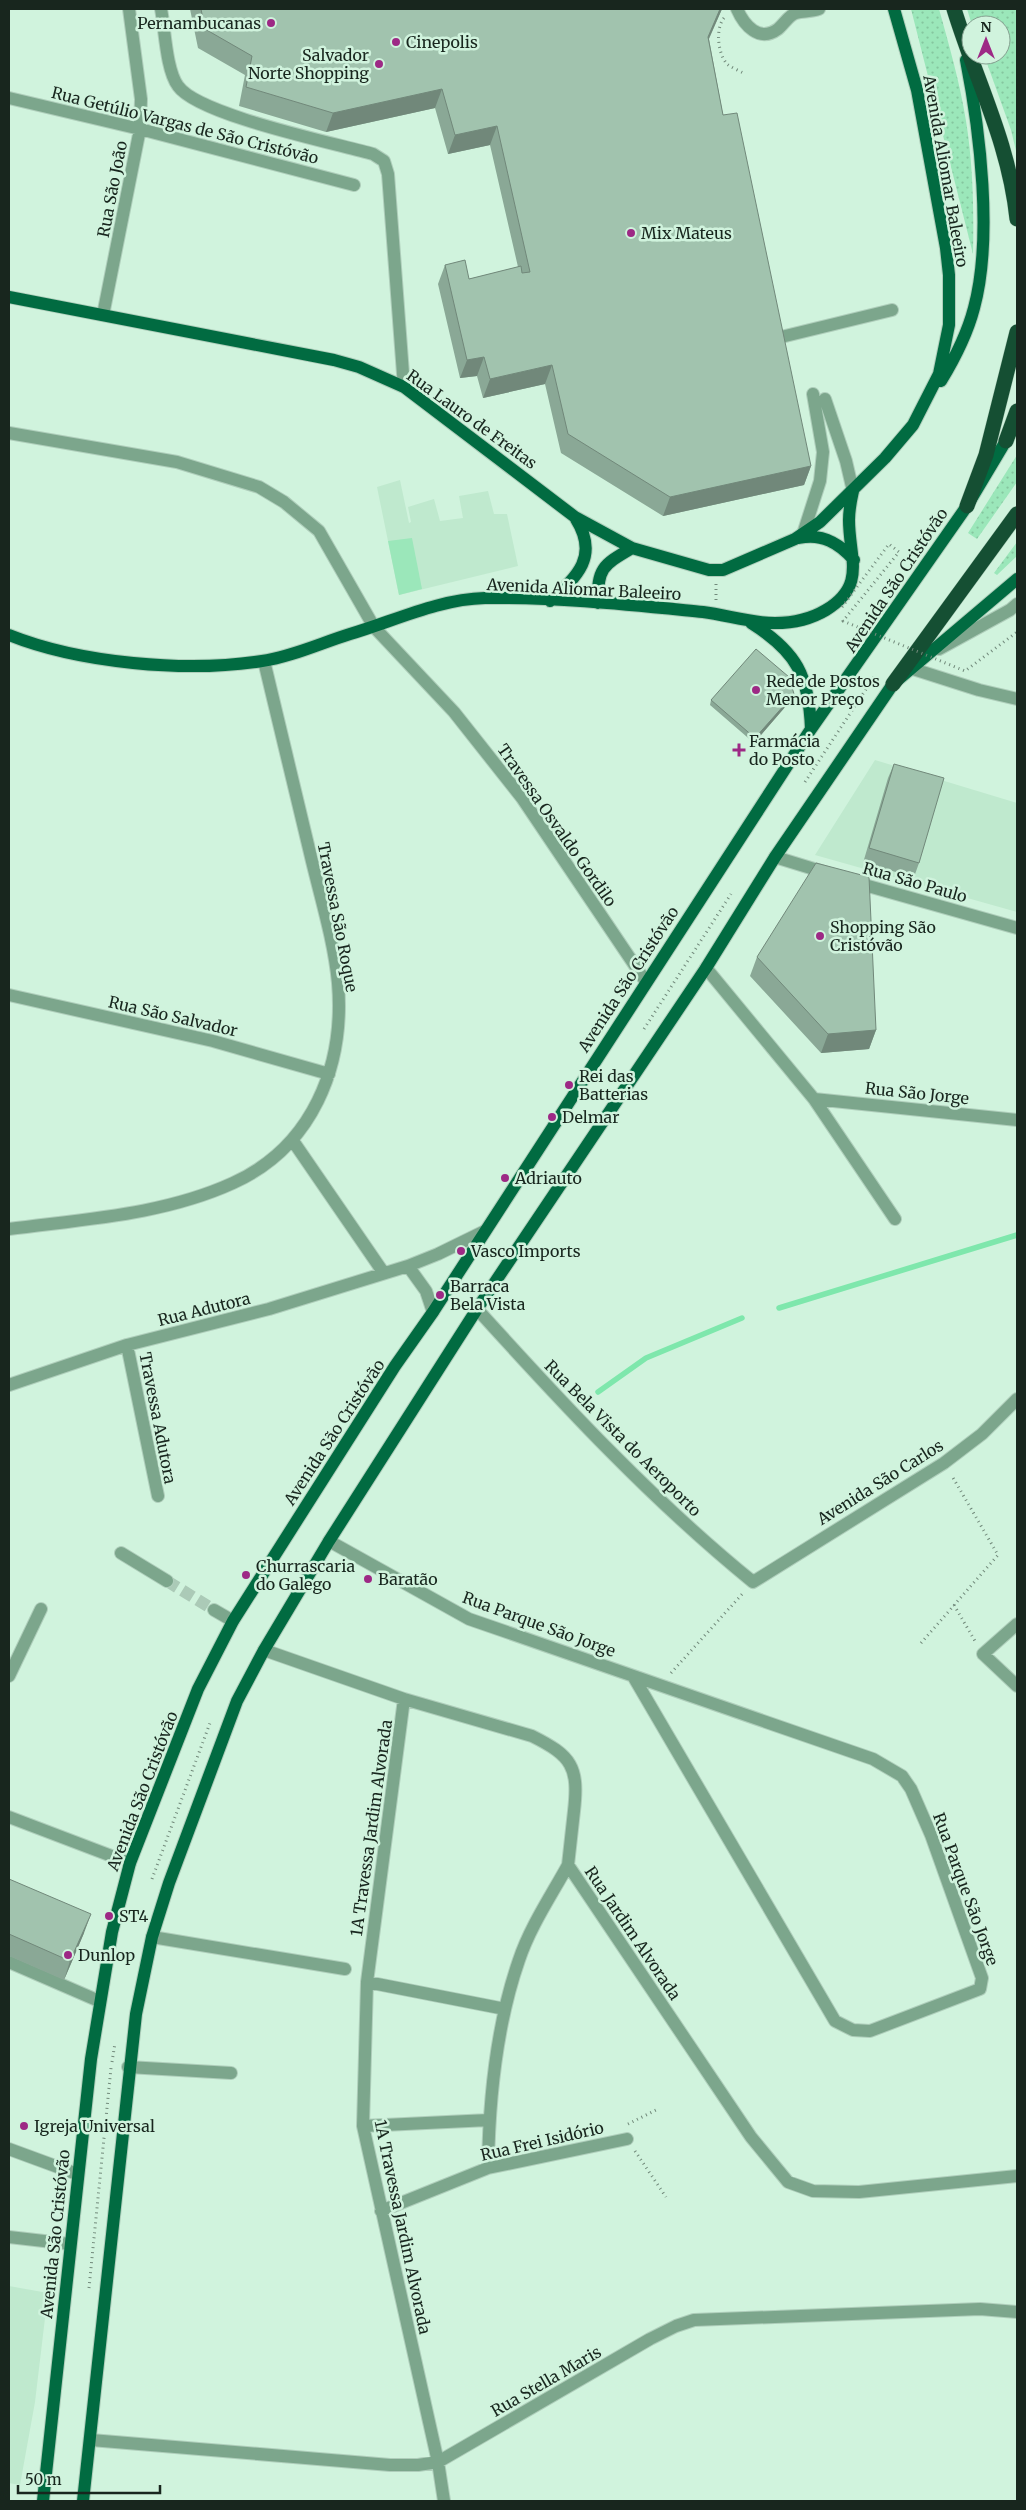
<svg xmlns="http://www.w3.org/2000/svg" width="1026" height="2510" viewBox="0 0 1026 2510" font-family="Merriweather,serif">
<defs>
<pattern id="grass-dots" width="8" height="8" patternUnits="userSpaceOnUse" patternTransform="scale(1.25)"><rect width="8" height="8" fill="#9be7ba"/><path d="M2 2h.1M6 6h.1" fill="none" stroke="#85c69f" stroke-width="1.8" stroke-linecap="round"/></pattern>
</defs>
<rect width="100%" height="100%" fill="#d0f3dd"/>
<path fill="#bfe9ce" d="M400,480L409,523L411,522L408,507L434,499L440,521L463,518L459,496L488,491L494,514H507L518,566L399,595L377,487Z
M875,760L1017,803V912L815,855Z
M9,2286L48,2293L35,2402L20,2485L9,2483Z"/>
<path fill="url(#grass-dots)" d="M911,9H939C949,45 960,83 966,121C973,164 974,210 973,254Z
M967,9H1017V155L1011,130L984,55H1001V25H972Z
M1017,455V482L977,539L968,533Z
M1017,542V556L997,575L994,573Z"/>
<path fill="#9be7ba" d="M412,538L422,589L399,595L388,541Z"/>
<g fill="none" stroke-linecap="round" stroke-linejoin="round">
<path stroke="#7ee7ac" stroke-width="5.5" d="M779,1308L1017,1235
M598,1392L646,1358L742,1318"/>
<path stroke="#abcab7" stroke-width="12" stroke-dasharray="12 6" stroke-linecap="butt" d="M167,1581L214,1610"/>
<defs>
<path id="minor" d="M161,9C165,29 166,70 178,86C198,115 334,143 373,154L384,161L388,174L404,387
M737,9C744,25 759,43 778,29C784,24 789,15 796,13C803,11 811,12 819,9
M9,98L140,129L354,185
M103,315L140,129L141,99L129,9
M777,338L892,310
M825,399L846,461L853,491
M9,433L177,462L259,487L284,502L319,531L374,627L454,712L522,798L646,982
M803,534L820,481L823,452L813,394
M939,649L1010,610L1017,604
M910,668L979,690L1017,699
M775,857L827,873
M854,882L1017,928
M706,968L814,1099L895,1219
M9,995L213,1041L329,1074
M814,1099L1017,1120
M293,1141L383,1272
M9,1229C84,1219 163,1215 233,1183C312,1147 345,1067 338,983C334,940 320,896 310,853C295,789 279,725 264,661
M408,1266L426,1291L433,1312
M477,1309C564,1405 652,1500 753,1582L944,1463L982,1434L1017,1399
M127,1345L158,1496
M9,1385L127,1345L269,1309L408,1266L438,1254L485,1231
M329,1541L469,1619L873,1759L902,1776L911,1789L931,1835L982,1978L980,1989L870,2031L853,2030L835,2021L633,1676
M121,1553L167,1581
M214,1610L233,1621
M1017,1624L983,1654L1017,1686
M264,1650L404,1699L532,1736C572,1756 579,1767 574,1811C572,1829 570,1847 568,1865L751,2137L788,2182L813,2191L859,2192L1017,2176
M9,1676L41,1609
M404,1699L367,1982L363,2126L438,2462L444,2501
M9,1817L130,1863
M152,1937L345,1969
M9,1962L99,2001
M367,1982L505,2009
M128,2067L231,2073
M363,2126L489,2120
M9,2149L77,2174
M488,2168C489,2099 496,2026 519,1960C530,1927 551,1896 568,1865
M381,2211L488,2168L627,2139
M9,2237L70,2244
M91,2440L390,2465H418L438,2462L650,2339L676,2326L694,2320L980,2309L1017,2312"/>
<path id="major" d="M9,297L334,360L359,367L404,387L575,517L632,548L709,570H723L795,539L820,522L885,458L913,425L939,374L949,325V275L946,248L917,90L894,9
M941,381C955,358 967,335 974,308C993,238 980,131 966,60
M799,538C822,533 839,543 854,560
M550,601C578,576 599,556 576,519
M598,603C597,568 603,565 632,548
M751,623C797,652 809,676 811,729
M9,635C79,663 186,673 262,661C291,657 321,643 350,634C394,621 439,599 485,598C557,597 631,605 703,612C727,615 750,623 775,623C792,623 811,619 826,610C867,585 849,558 849,520C849,510 851,500 853,491
M43,2501L91,2059L112,1932L130,1863L198,1689L233,1621L395,1366L433,1312L811,729L967,506L1010,434
M83,2501L136,2014L152,1937L169,1883L237,1701L264,1650L329,1541L477,1309L706,968L775,857L893,684L1017,579"/>
<path id="highway" d="M954,9C976,81 1009,142 1017,219
M1006,441L1017,411
M967,506L986,455L1017,332
M893,684L1017,514"/>
</defs>
<use href="#minor" stroke="#afcebb" stroke-width="14"/>
<use href="#major" stroke="#afcebb" stroke-width="14"/>
<use href="#highway" stroke="#afcebb" stroke-width="16"/>
<path stroke="#71897a" stroke-width="3" stroke-dasharray="1 4" stroke-linecap="butt" d="M724,18C715,29 718,54 727,64C732,68 740,71 745,74
M716,584V600
M805,782L876,674
M644,1029L731,894
M954,1605L975,1641
M921,1643L998,1555L952,1476
M671,1673L744,1592
M152,1879L210,1723
M112,2062L115,2043
M628,2124L656,2110
M635,2151L666,2197
M89,2288L111,2068"/>
<use href="#minor" stroke="#7ca68c" stroke-width="12"/>
<use href="#major" stroke="#016b41" stroke-width="12"/>
<use href="#highway" stroke="#154f33" stroke-width="15"/>
<path stroke="#71897a" stroke-width="3" stroke-dasharray="1 4" stroke-linecap="butt" d="M842,607L889,544L899,552L843,621L965,671L1017,632"/>
</g>
<path fill="#8aa896" d="M190,9H722L709,39L723,115L811,466L804,485L663,516L561,453L545,384L483,398L477,376L460,378L438,284L445,265L469,279L518,267L490,145L448,154L435,108L326,132L239,106L245,75L198,48Z
M794,694L792,699L754,743L710,705L711,700Z
M894,764L919,863L914,877L863,863L888,778Z
M757,957L876,1030L869,1049L821,1053L750,976Z
M9,1879L84,1933L64,1980L9,1956Z"/>
<path fill="#71887a" d="M720,9H722L701,56L708,37Z
M442,89L435,108L326,132L333,113Z
M497,126L490,145L448,154L455,135Z
M484,357L477,376L460,378L467,360Z
M552,365L545,384L483,398L490,379Z
M811,466L804,485L663,516L670,497Z
M794,694L792,699L754,743L755,738Z
M876,1030L869,1049L821,1053L828,1034Z
M91,1914L84,1933L64,1980L70,1961Z"/>
<path fill="#a1c3ae" stroke="#71887a" d="M201,9H720L708,37L723,115L737,113L811,466L670,497L568,434L552,365L490,379L484,357L467,360L445,265L465,260L469,279L521,266L522,273L530,272L497,126L455,135L442,89L333,113L246,87L252,56L205,29Z
M756,649L789,677L794,694L755,738L711,700Z
M894,764L944,778L919,863L869,848Z
M816,863L869,877L876,1030L828,1034L757,957Z
M9,1879L91,1914L70,1961L9,1934Z"/>
<g fill="#9d2985" stroke="#d0f3dd" stroke-width="2">
<circle cx="271" cy="23" r="5"/>
<circle cx="396" cy="42" r="5"/>
<circle cx="379" cy="64" r="5"/>
<circle cx="631" cy="233" r="5"/>
<circle cx="756" cy="690" r="5"/>
<path d="M736.5 742.5h5v5h5v5h-5v5h-5v-5h-5v-5h5z"/>
<circle cx="820" cy="936" r="5"/>
<circle cx="569" cy="1085" r="5"/>
<circle cx="552" cy="1117" r="5"/>
<circle cx="505" cy="1178" r="5"/>
<circle cx="461" cy="1251" r="5"/>
<circle cx="440" cy="1295" r="5"/>
<circle cx="246" cy="1575" r="5"/>
<circle cx="368" cy="1579" r="5"/>
<circle cx="109" cy="1916" r="5"/>
<circle cx="68" cy="1955" r="5"/>
<circle cx="24" cy="2126" r="5"/>
</g>
<g text-anchor="middle" dominant-baseline="central" stroke-width="5" stroke-linejoin="round" paint-order="stroke">
<g font-size="16" fill="#18261e" stroke="#d0f3dd" text-anchor="start">
<text x="261" y="23" text-anchor="end">Pernambucanas</text>
<text x="406" y="42">Cinepolis</text>
<text x="369" y="55" text-anchor="end">Salvador<tspan x="369" dy="18">Norte Shopping</tspan></text>
<text x="641" y="233">Mix Mateus</text>
<text x="766" y="681">Rede de Postos<tspan x="766" dy="18">Menor Preço</tspan></text>
<text x="749" y="741">Farmácia<tspan x="749" dy="18">do Posto</tspan></text>
<text x="830" y="927">Shopping São<tspan x="830" dy="18">Cristóvão</tspan></text>
<text x="579" y="1076">Rei das<tspan x="579" dy="18">Batterias</tspan></text>
<text x="562" y="1117">Delmar</text>
<text x="515" y="1178">Adriauto</text>
<text x="471" y="1251">Vasco Imports</text>
<text x="450" y="1286">Barraca<tspan x="450" dy="18">Bela Vista</tspan></text>
<text x="256" y="1566">Churrascaria<tspan x="256" dy="18">do Galego</tspan></text>
<text x="378" y="1579">Baratão</text>
<text x="119" y="1916">ST4</text>
<text x="78" y="1955">Dunlop</text>
<text x="34" y="2126">Igreja Universal</text>
</g>
<g font-size="16" fill="#18261e" stroke="#d0f3dd">
<text transform="translate(185 125) rotate(14)">Rua Getúlio Vargas de São Cristóvão</text>
<text transform="translate(946 171) rotate(80)">Avenida Aliomar Baleeiro</text>
<text transform="translate(112 189) rotate(-79)">Rua São João</text>
<text transform="translate(472 419) rotate(36)">Rua Lauro de Freitas</text>
<text transform="translate(896 580) rotate(-56)">Avenida São Cristóvão</text>
<text transform="translate(584 589) rotate(3)">Avenida Aliomar Baleeiro</text>
<text transform="translate(557 825) rotate(55)">Travessa Osvaldo Gordilo</text>
<text transform="translate(915 882) rotate(16)">Rua São Paulo</text>
<text transform="translate(338 917) rotate(79)">Travessa São Roque</text>
<text transform="translate(628 979) rotate(-57)">Avenida São Cristóvão</text>
<text transform="translate(173 1016) rotate(13)">Rua São Salvador</text>
<text transform="translate(917 1093) rotate(6)">Rua São Jorge</text>
<text transform="translate(204 1309) rotate(-14)">Rua Adutora</text>
<text transform="translate(158 1418) rotate(79)">Travessa Adutora</text>
<text transform="translate(334 1432) rotate(-57)">Avenida São Cristóvão</text>
<text transform="translate(623 1438) rotate(45)">Rua Bela Vista do Aeroporto</text>
<text transform="translate(880 1482) rotate(-32)">Avenida São Carlos</text>
<text transform="translate(539 1624) rotate(20)">Rua Parque São Jorge</text>
<text transform="translate(142 1791) rotate(-69)">Avenida São Cristóvão</text>
<text transform="translate(371 1828) rotate(-82)">1A Travessa Jardim Alvorada</text>
<text transform="translate(966 1889) rotate(70)">Rua Parque São Jorge</text>
<text transform="translate(633 1933) rotate(56)">Rua Jardim Alvorada</text>
<text transform="translate(542 2141) rotate(-13)">Rua Frei Isidório</text>
<text transform="translate(403 2227) rotate(78)">1A Travessa Jardim Alvorada</text>
<text transform="translate(55 2234) rotate(-84)">Avenida São Cristóvão</text>
<text transform="translate(546 2381) rotate(-30)">Rua Stella Maris</text>
</g>
</g>
<rect width="1026" height="2510" fill="none" stroke="#18261e" stroke-width="20"/>
<g transform="translate(986 40)"><circle r="24" fill="#d0f3dd" stroke="#86a191"/>
<path d="M0-4L9 19L0 12L-9 19Z" fill="#9d2985"/>
<text y="-8" font-size="14" font-weight="bold" text-anchor="middle" fill="#18261e">N</text>
</g>
<path d="M18 2485v8h142v-8" fill="none" stroke="#18261e" stroke-width="2.5"/>
<text x="25" y="2485" font-size="15" fill="#18261e" stroke="#d0f3dd" stroke-width="4" paint-order="stroke">50 m</text>
</svg>
